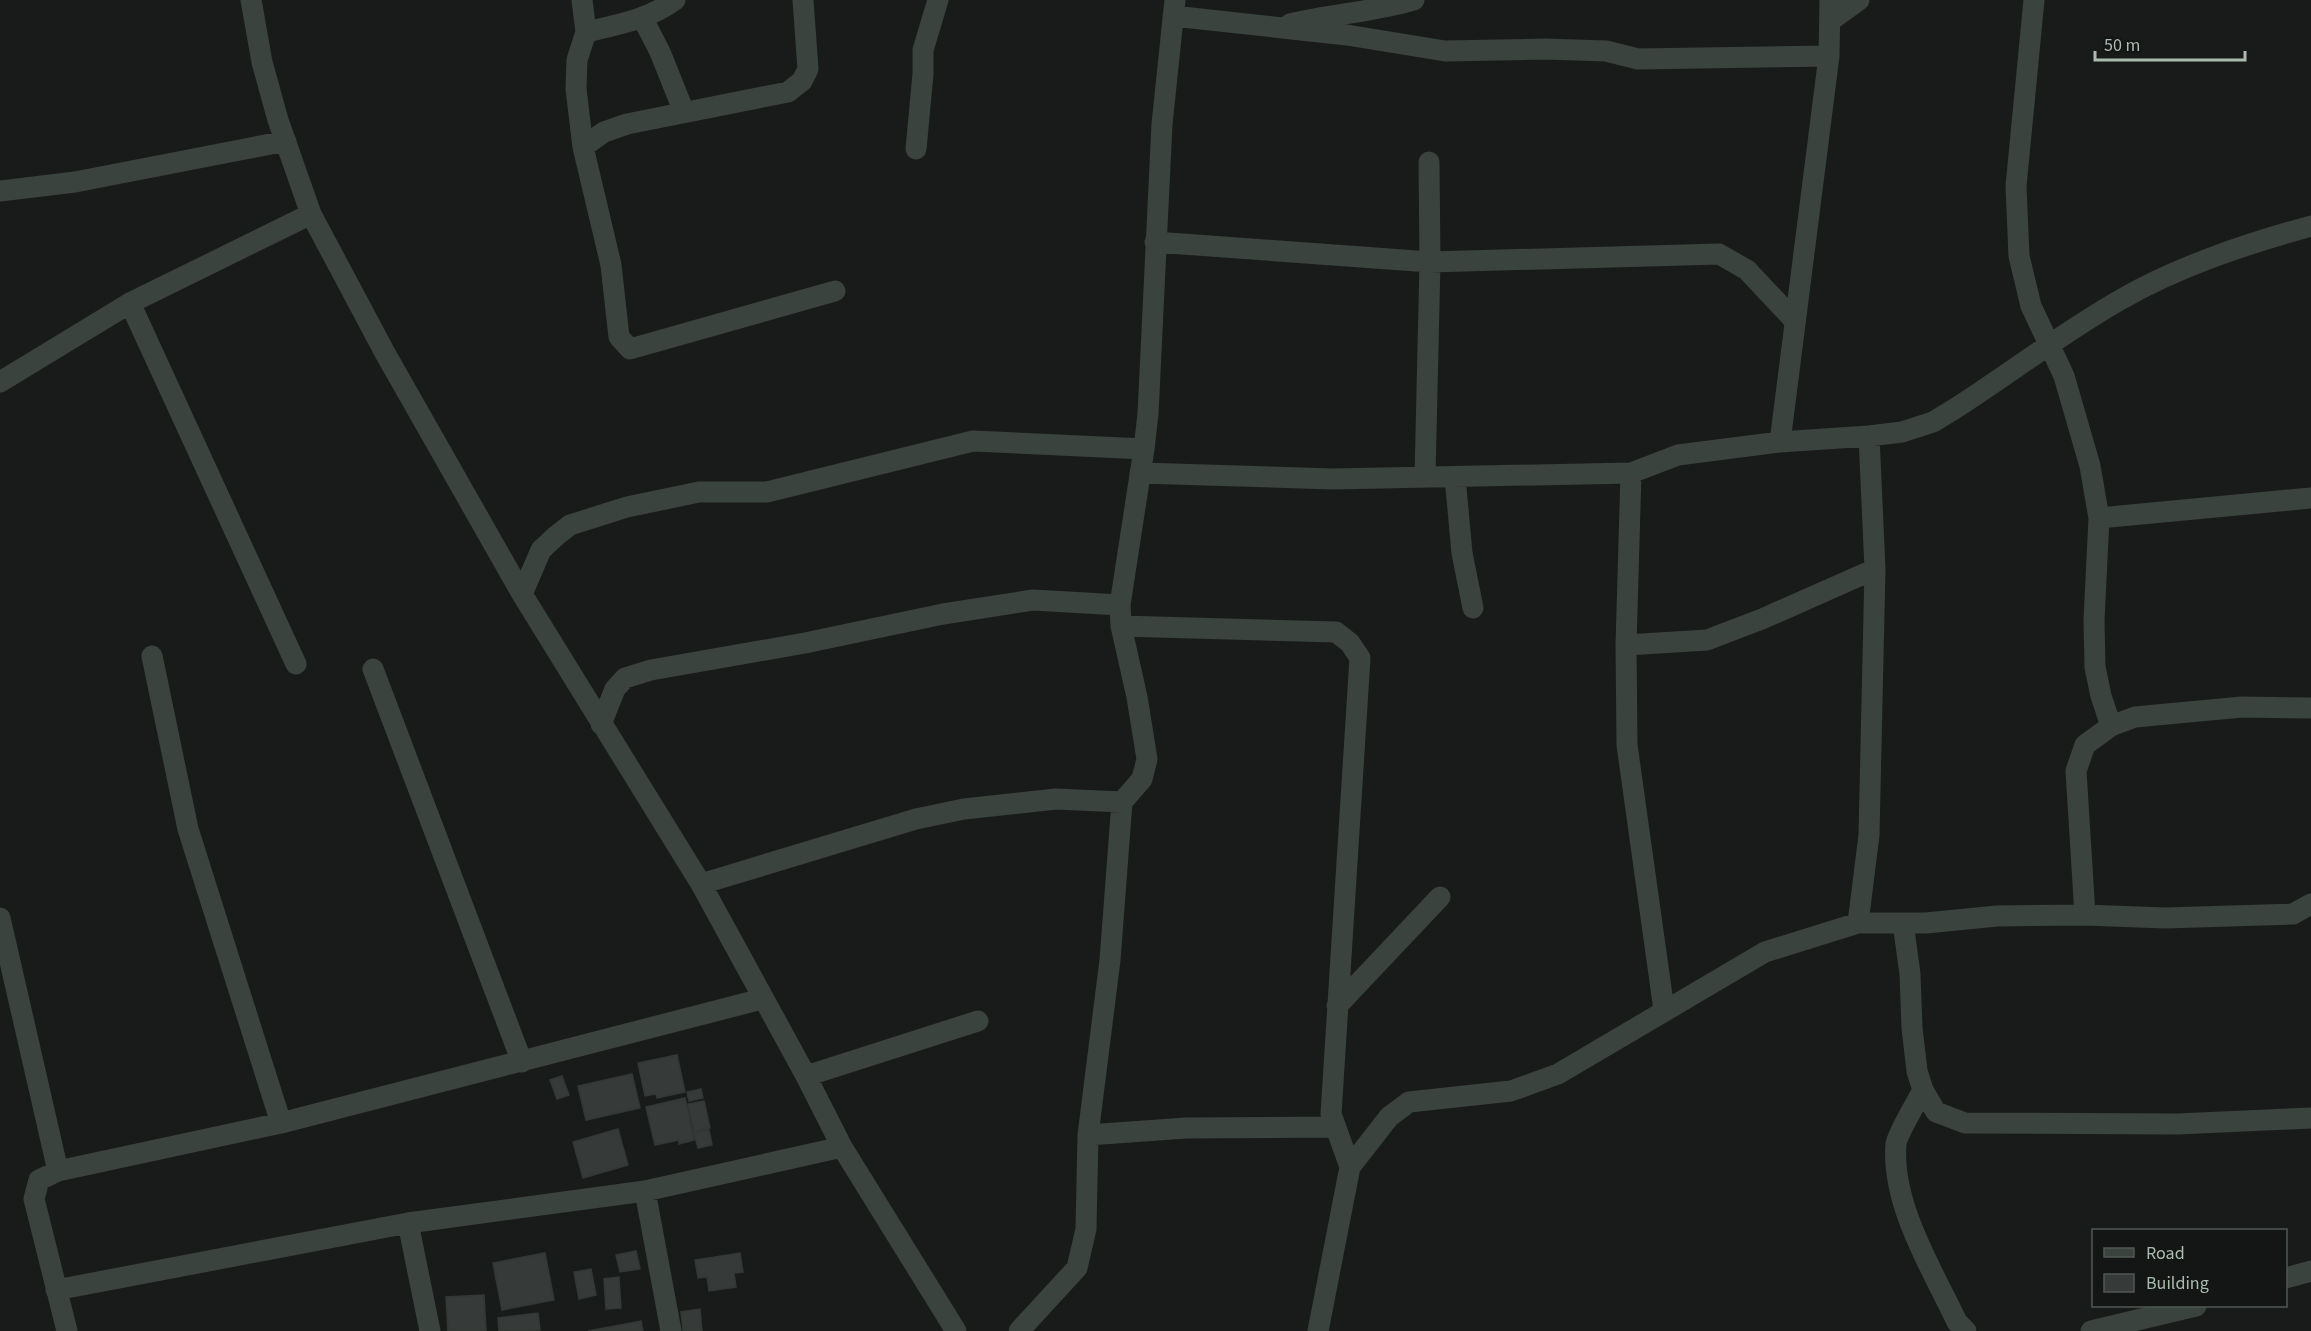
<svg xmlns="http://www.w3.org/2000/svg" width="2311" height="1331" viewBox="0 0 2311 1331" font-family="'Source Sans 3',sans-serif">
<rect width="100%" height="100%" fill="#191b1a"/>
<path fill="#363a38" stroke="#333835" stroke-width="1.5" d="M677,1055L685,1092L657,1098L656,1094L645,1096L638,1063Z
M632,1074L640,1108L586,1120L578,1086Z
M562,1076L569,1095L557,1099L550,1080Z
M701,1089L703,1098L689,1101L687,1092Z
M685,1098L694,1140L679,1144V1140L655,1145L646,1107Z
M704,1101L710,1128L694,1132L688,1104Z
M618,1129L628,1165L583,1178L573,1142Z
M709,1130L712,1145L698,1148L694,1133Z
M636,1251L640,1269L620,1272L616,1255Z
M545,1253L554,1300L502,1310L493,1263Z
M740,1253L743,1272L734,1273L736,1287L709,1291L707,1277L698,1278L695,1260Z
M591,1269L596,1295L579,1299L574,1272Z
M619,1277L621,1308L606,1309L604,1279Z
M484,1295L486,1331H448L446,1297Z
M700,1309L702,1331H683L681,1312Z
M538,1313L540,1330L499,1331L498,1318Z
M641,1321L643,1331H588Z"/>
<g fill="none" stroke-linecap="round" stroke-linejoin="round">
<path stroke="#3b433e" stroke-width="21" d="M251,0L262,62L278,120L311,214L385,353L522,594L701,884L806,1076L842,1147L956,1331
M582,0L586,32L577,60L576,89L583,147L611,265L619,337L630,349L835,291
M2034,0L2016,186L2019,256L2031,306L2064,376L2090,466L2099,518L2094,620L2095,667L2101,696L2111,726
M1173,16L1347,35L1445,51L1545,49L1606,51L1638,59L1829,56
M642,17L660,52L684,112
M1830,21L1859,0
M1290,24C1332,14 1374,12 1414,0
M586,32C616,25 650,19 675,0
M583,147L604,132L627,124L788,92L802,81L808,69L803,0
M916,149L923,74V50L938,0
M0,191L75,182L286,141
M1155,242L1430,262L1719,254L1747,270L1795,321
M130,303L296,664
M0,382L130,303L311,214
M1780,442L1829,56L1830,0
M1140,473L1333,479L1631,473L1678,455L1780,442L1869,436L1902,432L1933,422L1956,408C2010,373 2064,332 2120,300C2179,266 2246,244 2311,226
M1631,473L1626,645L1627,745L1664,1010
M1425,477L1430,262L1429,162
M1455,477L1462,553L1473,608
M2099,518L2311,498
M522,594L541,550L556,536L570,525L627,507L699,492H767L973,441L1144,449
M1121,626L1336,632L1350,643L1360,658L1331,1114L1350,1167
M1626,645L1707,640L1762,619L1875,569
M152,656L188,829L281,1123
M373,669L522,1062
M601,724L615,689L625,678L651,670L805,643L943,614L1033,600L1120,605
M701,884L916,819L964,809L1056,799L1122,802
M2085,915L2076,771L2085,745L2111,726L2135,717L2242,707L2311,708
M0,918L58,1171
M1858,923L1869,835L1875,569L1869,436
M1903,923L1910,974L1912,1028L1917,1071L1923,1090L1936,1112L1965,1123L2177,1124L2311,1118
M1337,1006L1440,897
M806,1076L978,1021
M1923,1090C1917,1102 1898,1132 1896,1144C1891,1204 1932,1269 1957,1322L1966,1331
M1088,1135L1186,1128L1335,1127
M645,1191L671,1331
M408,1223L430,1331
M2286,1278L2311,1271
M56,1290L408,1223L645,1191L842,1147
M67,1331L34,1199L39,1180L58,1171L281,1123L762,999
M1019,1331L1077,1268L1086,1229L1088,1135L1110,960L1122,802L1142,779L1147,759L1137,697L1121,626L1120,605L1144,449L1148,414L1162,124L1175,0
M1318,1331L1350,1167L1389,1117L1409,1102L1511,1091L1558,1074L1765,952L1858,923H1926L1997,916L2085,915L2165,918L2293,914L2311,904
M2091,1331L2196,1306"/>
</g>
<rect x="2092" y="1229" width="195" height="78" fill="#141615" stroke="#505852" stroke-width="1.5"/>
<rect x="2104" y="1248" width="30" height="9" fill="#3b433e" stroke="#505852" stroke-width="1.5"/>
<text x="2146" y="1259" font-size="18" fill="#aabcae">Road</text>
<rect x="2104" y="1274" width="30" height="18" fill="#363a38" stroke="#505852" stroke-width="1.5"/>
<text x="2146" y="1289" font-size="18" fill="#aabcae">Building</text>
<path d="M2095 51v9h150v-9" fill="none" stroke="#aabcae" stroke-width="3"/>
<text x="2104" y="51" font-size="18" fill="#aabcae" stroke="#141615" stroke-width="4.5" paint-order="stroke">50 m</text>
</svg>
